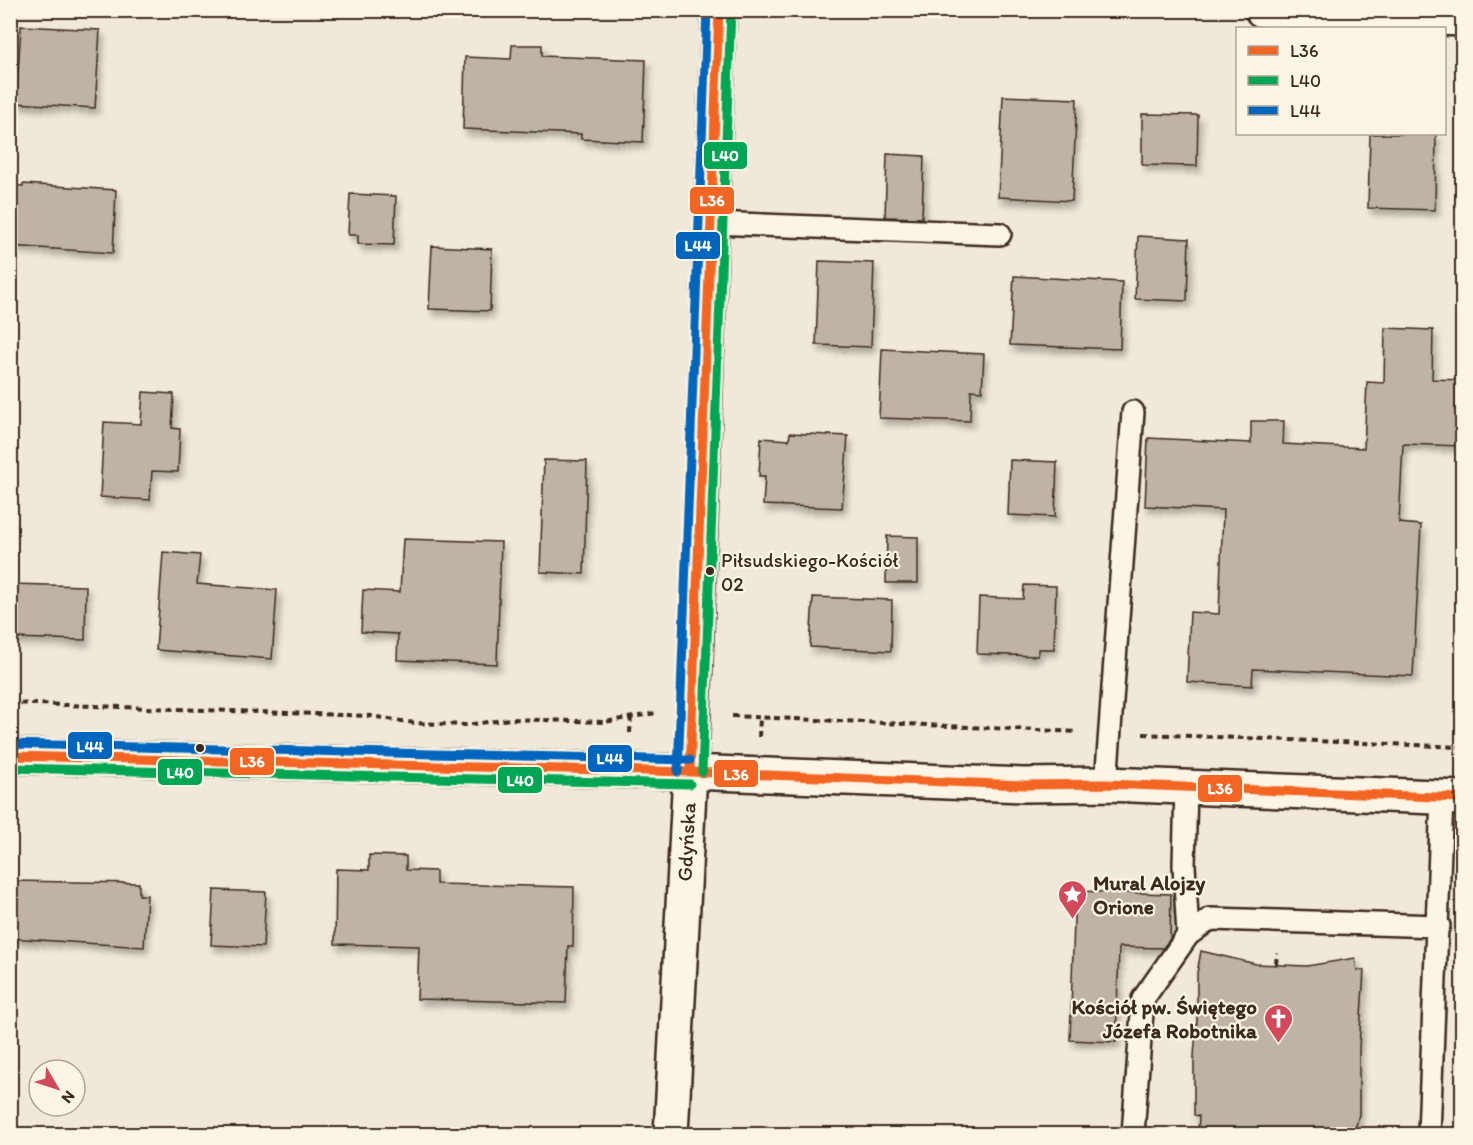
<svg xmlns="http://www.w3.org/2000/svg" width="1473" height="1145" viewBox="0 0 1473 1145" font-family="Itim,sans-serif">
<defs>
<filter id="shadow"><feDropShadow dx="3.5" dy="6" stdDeviation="3" flood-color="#0004"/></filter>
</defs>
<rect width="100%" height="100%" fill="#f0e9d9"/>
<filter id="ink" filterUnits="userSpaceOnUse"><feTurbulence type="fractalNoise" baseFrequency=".0167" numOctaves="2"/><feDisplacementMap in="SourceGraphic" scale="12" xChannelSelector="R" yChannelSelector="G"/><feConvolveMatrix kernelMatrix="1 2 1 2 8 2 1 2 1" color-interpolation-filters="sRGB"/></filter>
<g filter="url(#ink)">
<path fill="#beb3a4" stroke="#3b2a1e" stroke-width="1.5" filter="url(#shadow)" d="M21,26L100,30L95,108L16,103Z
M512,45H542V56L646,60L643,142L581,139V134L463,129L465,57L511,59Z
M1003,96L1077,99L1072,201L998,197Z
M1142,114L1198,115L1197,166L1142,165Z
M1370,134H1436L1435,210L1368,208Z
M887,154L924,156L922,218L885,217Z
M23,184L116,190L113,253L10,246V185L23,186Z
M350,194L396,196L394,245L358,244V235H348Z
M1138,236L1189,239L1187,301L1135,299Z
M432,246L492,249L490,311L429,309Z
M819,261L874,263L871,347L816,345Z
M1014,276L1122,282L1120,349L1010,345Z
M1385,328L1433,330L1432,379L1462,380V446L1403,444L1399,523L1421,525L1413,676L1253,669L1252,686L1187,682L1190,612L1219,614L1223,510L1145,506L1148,438L1251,443V421H1284L1283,444L1364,448L1367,382L1384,383Z
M882,349L984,354L982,391L971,390L970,421L879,418Z
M143,392L174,394L172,428L180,429L178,472L152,471L150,500L100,497L104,422L141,424Z
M790,433L848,436L842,508L763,505L765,476H759L761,438L789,440Z
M544,460L587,461L584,574L540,572Z
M1010,460L1057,462L1055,517L1008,515Z
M887,536L918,537V583H886Z
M403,539L501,542L497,664L397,660L398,634L361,632L363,590L400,592Z
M163,552L200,555L197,584L277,590L272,659L156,650Z
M10,584L86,586L85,640L10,638Z
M1024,585L1056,586L1054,649H1038V656L977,654L979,597L1023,599Z
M813,597L892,600L891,651L810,647Z
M369,855L406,856V870L436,871V884L574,887L573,946H568L566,1003L417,999L419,946L335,944L336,869L369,870Z
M10,881L139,883V895H147L144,947L10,938Z
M214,890L266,892L263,947L211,945Z
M1075,891L1171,894L1170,939L1163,948L1119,947L1116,1042L1070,1040Z
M1201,951L1256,964L1307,966L1355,958L1357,970H1364L1359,1047V1114L1354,1134H1198L1199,1116L1194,1115V1056L1197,1020V973Z"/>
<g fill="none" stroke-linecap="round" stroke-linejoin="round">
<defs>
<path id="service" d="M712,223L1000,234
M1106,784L1133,412
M1186,787L1184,865L1188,935
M1133,1134L1143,999L1188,935L1210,919L1439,926
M1429,1134L1442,798"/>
<path id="minor" d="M1262,10L1462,19
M671,1134L693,715L719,10"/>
<path id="tertiary" d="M10,756L690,772L1024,785L1106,784L1462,798"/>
</defs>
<use href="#service" stroke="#3b2a1e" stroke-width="26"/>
<use href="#minor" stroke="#3b2a1e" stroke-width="38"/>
<use href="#tertiary" stroke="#3b2a1e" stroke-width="38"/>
<path stroke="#3b2a1e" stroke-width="4" stroke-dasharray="6 4.5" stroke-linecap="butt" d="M10,703L371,716L414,723L466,725L510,719L605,722L656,713
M732,716L1078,732
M630,733L631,716
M1143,734L1462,747
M759,737L760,718
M1276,964L1277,953"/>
<use href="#service" stroke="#fcf5e5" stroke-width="21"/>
<use href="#minor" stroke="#fcf5e5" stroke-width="33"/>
<use href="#tertiary" stroke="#fcf5e5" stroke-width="33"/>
<defs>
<path id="bus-1" d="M10,756L690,772L1024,785L1106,784L1462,798
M690,772L719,10"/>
<path id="bus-2" d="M10,768L690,784
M702,772L731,10"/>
<path id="bus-3" d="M10,744L690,760
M678,772L707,10"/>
</defs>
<use href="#bus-1" stroke="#fcf5e5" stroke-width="14"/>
<use href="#bus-2" stroke="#fcf5e5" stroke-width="14"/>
<use href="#bus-3" stroke="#fcf5e5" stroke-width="14"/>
<use href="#bus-1" stroke="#f26522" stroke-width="9"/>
<use href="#bus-2" stroke="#00a651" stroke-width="9"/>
<use href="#bus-3" stroke="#0065bd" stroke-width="9"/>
</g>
</g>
<defs>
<symbol id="sight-pin" viewBox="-11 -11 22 30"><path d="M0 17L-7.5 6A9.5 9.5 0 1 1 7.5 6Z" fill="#d1495b" stroke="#fcf5e5"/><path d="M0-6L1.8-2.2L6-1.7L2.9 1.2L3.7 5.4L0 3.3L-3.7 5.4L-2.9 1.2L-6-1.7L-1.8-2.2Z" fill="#fff"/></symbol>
<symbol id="church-pin" viewBox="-11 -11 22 30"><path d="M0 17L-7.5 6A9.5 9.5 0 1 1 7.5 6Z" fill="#d1495b" stroke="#fcf5e5"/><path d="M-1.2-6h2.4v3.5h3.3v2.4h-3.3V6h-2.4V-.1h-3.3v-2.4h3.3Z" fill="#fff"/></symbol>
</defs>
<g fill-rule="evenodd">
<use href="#sight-pin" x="1056" y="878" width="33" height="45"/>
<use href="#church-pin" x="1262" y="1002" width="33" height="45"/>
</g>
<g fill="#3b2a1e" stroke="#fcf5e5" stroke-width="2">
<circle cx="710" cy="571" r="5"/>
<circle cx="200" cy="748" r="5"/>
</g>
<g text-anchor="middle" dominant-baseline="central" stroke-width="4.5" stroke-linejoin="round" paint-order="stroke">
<g font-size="20" fill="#3b2a1e" stroke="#fcf5e5" text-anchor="start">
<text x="721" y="560">Piłsudskiego-Kościół<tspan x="721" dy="24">02</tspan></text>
</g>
<g font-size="21" fill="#3b2a1e" stroke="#fcf5e5">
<text transform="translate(686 842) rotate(-87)">Gdyńska</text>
</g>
<g font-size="21" font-weight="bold" fill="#3b2a1e" stroke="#fcf5e5" text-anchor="start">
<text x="1093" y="882">Mural Alojzy<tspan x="1093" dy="24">Orione</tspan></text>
<text x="1257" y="1006" text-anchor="end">Kościół pw. Świętego<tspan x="1257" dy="24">Józefa Robotnika</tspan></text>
</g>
</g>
<g stroke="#fcf5e5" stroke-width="2">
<rect x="703" y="141" width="45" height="29" rx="6" fill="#00a651"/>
<rect x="689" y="186" width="46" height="29" rx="6" fill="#f26522"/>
<rect x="675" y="231" width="46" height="29" rx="6" fill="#0065bd"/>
<rect x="67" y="731" width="46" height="29" rx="6" fill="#0065bd"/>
<rect x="587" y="744" width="46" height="29" rx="6" fill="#0065bd"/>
<rect x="229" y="747" width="46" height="29" rx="6" fill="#f26522"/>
<rect x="157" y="758" width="46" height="28" rx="6" fill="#00a651"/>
<rect x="713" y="759" width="46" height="29" rx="6" fill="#f26522"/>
<rect x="497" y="766" width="46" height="28" rx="6" fill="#00a651"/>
<rect x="1197" y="774" width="46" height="29" rx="6" fill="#f26522"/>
</g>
<g font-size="16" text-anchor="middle" font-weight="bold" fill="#fff">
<text x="725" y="161">L40</text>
<text x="712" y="206">L36</text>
<text x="698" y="251">L44</text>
<text x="90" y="752">L44</text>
<text x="610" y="764">L44</text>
<text x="252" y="767">L36</text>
<text x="180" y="778">L40</text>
<text x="736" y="780">L36</text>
<text x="520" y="786">L40</text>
<text x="1220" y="794">L36</text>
</g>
<rect width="1473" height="1145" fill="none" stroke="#fcf5e5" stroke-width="36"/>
<rect x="18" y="18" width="1437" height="1109" fill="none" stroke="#3b2a1e" stroke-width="2" filter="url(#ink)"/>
<rect x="1236" y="27" width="210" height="108" fill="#fcf5e5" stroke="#afa495" stroke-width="1.5"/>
<rect x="1248" y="46" width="30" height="9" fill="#f26522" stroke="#afa495" stroke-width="1.5"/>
<text x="1290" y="57" font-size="18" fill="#3b2a1e">L36</text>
<rect x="1248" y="76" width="30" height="9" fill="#00a651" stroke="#afa495" stroke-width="1.5"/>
<text x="1290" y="87" font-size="18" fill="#3b2a1e">L40</text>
<rect x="1248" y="106" width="30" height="9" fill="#0065bd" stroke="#afa495" stroke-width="1.5"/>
<text x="1290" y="117" font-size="18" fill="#3b2a1e">L44</text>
<g transform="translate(57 1088) rotate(129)"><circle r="28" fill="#fcf5e5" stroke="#afa495" stroke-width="1.5"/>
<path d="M0-4.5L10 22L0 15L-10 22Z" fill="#d1495b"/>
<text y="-9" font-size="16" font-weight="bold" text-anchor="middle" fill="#3b2a1e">N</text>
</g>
</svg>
